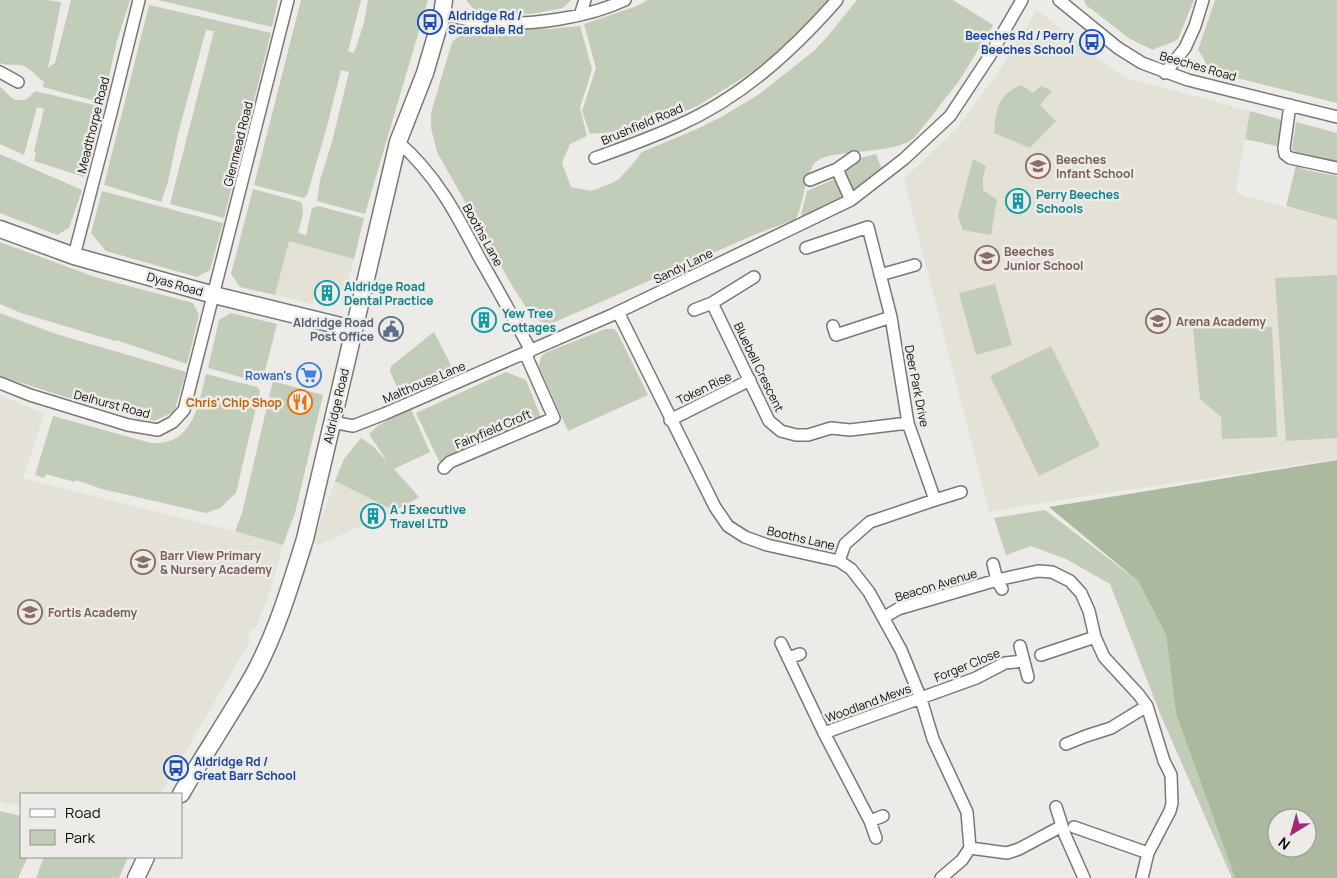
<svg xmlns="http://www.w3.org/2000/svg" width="1337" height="878" viewBox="0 0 1337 878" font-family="Manrope,sans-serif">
<rect width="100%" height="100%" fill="#ecebe7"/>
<path fill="#e4e1d6" d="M1037,10L1123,77L1250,111L1236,188L1239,195L1337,220V459L1040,503L989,512L904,179L957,128L1001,68Z
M289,241L354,259L345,291L319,283L312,304L275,295Z
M0,395L44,414L23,478L235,531L283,545L268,598L256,627L251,629L248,636L250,641L161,794H21V807L0,802Z
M335,481L395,511L318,545L313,542Z"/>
<path fill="#c1ccb9" d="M0,0H47L61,2L48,68L55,63L71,0H130L117,41L103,103L43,87L44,82C37,77 30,67 20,65C12,64 8,66 0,63Z
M158,0H278L272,27Z
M301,0H361L348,51L354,53L364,23L368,0H428L365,214L317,201L320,180L332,142L349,72L341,70L326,130L307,195L304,198L254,185Z
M466,0H571L563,8L531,14L474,10Z
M648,0H829L812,21L768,62L699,105L634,134L622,131L590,134L582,111L596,68L584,24L637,6Z
M857,0H953L993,25L959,81L915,137C894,157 826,147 814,164C805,177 804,202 796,219L756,234L555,322L545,323L533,318L514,289L437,152L431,128V113L452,42L467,30L487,32L530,27L548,29L580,26L592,69L580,108L587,136L570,144L562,163L571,187L591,191L610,184L619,179L632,165L642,152L697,129L723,116L758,95L814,51L827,37Z
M1084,0H1194L1178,39C1170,45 1161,45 1153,50L1130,39L1086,5Z
M1215,0H1337V103L1237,78L1209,73L1204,59L1198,50Z
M149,5L271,33L224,218L170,204L214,31L206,30L178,134L168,182L161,202L104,185Z
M1021,85L1033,93L1041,86L1052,91L1040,105L1056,121L1030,148L994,133C997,109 996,96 1021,85Z
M0,87C11,95 10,103 27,99L35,91L102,107L84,177L34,161L36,153L34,151L44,109L37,107L24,155L0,144Z
M1250,111L1279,119L1281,122L1277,146L1245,139Z
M1296,122L1337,133V163L1295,153L1292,149Z
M0,154L82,190L69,228L57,235L0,213Z
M876,154L883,172L853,193L844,178L845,170L857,163L860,158Z
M973,159L986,166L983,177V190L997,200L991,235L963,230L958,216Z
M1296,166L1306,170L1337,176V220L1286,206Z
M837,178L844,198L804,220L801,215L807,191Z
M253,189L301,202C306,212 300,223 298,233L306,235L312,208L318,206L364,218L354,259L289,241L275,295L240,287L231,274Z
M102,191L223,223L210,270L197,277L106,251L91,233Z
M0,242L95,277L193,303L199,315L187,364L116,340L115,341L21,313L0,304Z
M1337,275V438L1286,441L1275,278Z
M995,284L1012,345L976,355L959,293Z
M0,313L56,334L186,372L174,412L154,421L84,403L0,376Z
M231,313L277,324L262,383L208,368L219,320Z
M1272,327L1277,437L1222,439L1221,417L1200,399L1193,328Z
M605,329H614L617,332L648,395L568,431L539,366L541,357L545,353Z
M434,332L452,367L399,392L390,371L391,366Z
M1051,346L1100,446L1039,476L990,376Z
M506,372L526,380L542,420L440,463L416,413Z
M206,374L257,387L260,390L236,493L220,508L206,513L102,489L76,480L75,482L46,474L44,478L35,475L53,416L151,443C193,446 198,406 206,374Z
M273,381L323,395L295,513L283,545L235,531L242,513Z
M411,409L430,452L394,469L419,497L395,511L335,481L344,459L361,438L373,446L388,463L369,434L379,425Z
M1045,510L1138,581L1166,635L1176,714L1235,878H1232L1161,716L1110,584L1066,559L1031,546L1006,555L994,518Z
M0,811L21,816V857H28L18,878H0Z
M44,857H128L119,878H36Z"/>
<path fill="#abb99e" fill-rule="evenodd" d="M1337,460V878H1235L1176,714L1166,635L1138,581L1049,507ZM1277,818H1307V848H1277Z"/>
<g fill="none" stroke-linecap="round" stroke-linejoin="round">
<defs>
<path id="street" d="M1059,0L1118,48L1142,63L1188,80L1337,117
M442,15C459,17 476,22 492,23C533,25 587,18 625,0
M580,15L585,0
M0,72L18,82
M1165,73L1185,48L1195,26L1203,0
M1290,105L1284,148L1285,154L1290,158L1337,168
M398,142C435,173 457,215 479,257C497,288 514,319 531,351
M595,158C623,148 650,138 677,126C741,98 791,52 837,0
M837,169L851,200
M810,180L837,169L854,157
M806,248L868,227L891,317L908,423L935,500
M74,256L112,109L139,0
M880,275L915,265
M754,277L712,303L769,421L781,431L796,435H808L831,428L850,430L908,423
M694,310L712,303
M618,312L715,507L728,526L745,537L767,545L839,561L851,569L869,592L901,650L921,699L933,739L967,812L970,848L962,860L941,878
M833,326L836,335L891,317
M0,383L30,395L128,425L158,430L173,422L184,410L288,0
M670,420L750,380
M332,422L353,426L384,414L612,315L851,200L904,159L950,116L989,57L1022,0
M444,468L450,462L554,418L525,353
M839,561L845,544L870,522L935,500L961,492
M993,564L997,580L1002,589
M883,618L898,609L997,580L1038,571L1052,572L1070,581L1081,593L1089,611L1095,637L1104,657L1139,695L1147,706L1164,761L1171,775L1172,803L1170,811L1148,853L1142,878
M781,643L824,733L870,821L876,838
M1020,646L1028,677
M1041,655L1095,637
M788,658L800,654
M824,733L976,678L1005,663L1024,661
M1066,744L1086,736L1111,728L1147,706
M1056,807L1065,835L1084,878
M870,821L883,816
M1074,827L1148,853
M970,848L1007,853L1019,849L1062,826"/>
<path id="secondary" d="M0,229L74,256L214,295L353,329
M181,794C204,754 231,715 254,674C277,631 291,584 305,539L398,142L425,73L442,15L444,0
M136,878L146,857"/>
</defs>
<use href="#street" stroke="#797875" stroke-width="14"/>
<use href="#secondary" stroke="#797875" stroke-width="19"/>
<use href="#street" stroke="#fff" stroke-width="11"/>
<use href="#secondary" stroke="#fff" stroke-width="16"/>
</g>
<defs>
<symbol id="bus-ring" viewBox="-11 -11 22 22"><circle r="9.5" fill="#ecebe7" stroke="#1a4fb4" stroke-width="1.5"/><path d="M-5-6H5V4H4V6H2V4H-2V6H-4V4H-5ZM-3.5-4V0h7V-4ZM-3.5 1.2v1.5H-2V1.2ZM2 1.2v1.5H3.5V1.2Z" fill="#1a4fb4"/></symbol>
<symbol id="school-ring" viewBox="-11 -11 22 22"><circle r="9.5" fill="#ecebe7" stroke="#8d6e63" stroke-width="1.5"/><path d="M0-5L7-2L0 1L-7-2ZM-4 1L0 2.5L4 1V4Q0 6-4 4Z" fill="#8d6e63"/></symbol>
<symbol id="building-ring" viewBox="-11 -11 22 22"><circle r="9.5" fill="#ecebe7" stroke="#0f9aa8" stroke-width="1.5"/><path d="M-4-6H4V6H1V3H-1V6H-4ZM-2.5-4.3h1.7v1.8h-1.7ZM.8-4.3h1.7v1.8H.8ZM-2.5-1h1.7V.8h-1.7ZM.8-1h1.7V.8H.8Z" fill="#0f9aa8"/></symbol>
<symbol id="civic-ring" viewBox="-11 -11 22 22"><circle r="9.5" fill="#ecebe7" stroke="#5c6f8a" stroke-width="1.5"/><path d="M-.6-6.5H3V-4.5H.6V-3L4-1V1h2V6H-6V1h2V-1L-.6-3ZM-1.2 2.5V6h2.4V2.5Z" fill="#5c6f8a"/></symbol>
<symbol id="supermarket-ring" viewBox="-11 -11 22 22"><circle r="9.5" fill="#ecebe7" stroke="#3f7fe0" stroke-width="1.5"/><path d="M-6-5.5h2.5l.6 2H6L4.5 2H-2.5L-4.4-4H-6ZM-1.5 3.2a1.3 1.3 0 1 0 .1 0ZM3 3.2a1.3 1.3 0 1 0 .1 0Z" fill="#3f7fe0"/></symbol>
<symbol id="restaurant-ring" viewBox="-11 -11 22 22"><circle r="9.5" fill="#ecebe7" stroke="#e8710a" stroke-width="1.5"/><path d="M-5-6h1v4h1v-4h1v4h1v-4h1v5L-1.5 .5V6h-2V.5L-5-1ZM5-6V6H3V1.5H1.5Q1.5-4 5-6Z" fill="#e8710a"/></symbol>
</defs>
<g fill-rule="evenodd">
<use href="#bus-ring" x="416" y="8" width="28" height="28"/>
<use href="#bus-ring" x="1078" y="28" width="28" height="28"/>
<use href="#school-ring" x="1024" y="152" width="28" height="28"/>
<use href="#building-ring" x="1004" y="187" width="28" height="28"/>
<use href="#school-ring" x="973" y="244" width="28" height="28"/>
<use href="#building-ring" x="313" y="279" width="28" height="28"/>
<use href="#building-ring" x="470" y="306" width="28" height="28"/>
<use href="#school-ring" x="1144" y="307" width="28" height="28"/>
<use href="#civic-ring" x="377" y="315" width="28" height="28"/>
<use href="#supermarket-ring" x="295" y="361" width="28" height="28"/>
<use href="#restaurant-ring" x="286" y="388" width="28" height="28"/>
<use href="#building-ring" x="359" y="502" width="28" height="28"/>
<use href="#school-ring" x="129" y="548" width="28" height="28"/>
<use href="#school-ring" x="16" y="598" width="28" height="28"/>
<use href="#bus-ring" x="162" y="754" width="28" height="28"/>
</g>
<g text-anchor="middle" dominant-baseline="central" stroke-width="5" stroke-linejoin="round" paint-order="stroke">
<g font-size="12" font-weight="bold" fill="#164399" stroke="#ecebe7" text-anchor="start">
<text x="448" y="15">Aldridge Rd /<tspan x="448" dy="14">Scarsdale Rd</tspan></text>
<text x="1074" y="35" text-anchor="end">Beeches Rd / Perry<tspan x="1074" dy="14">Beeches School</tspan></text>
<text x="194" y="761">Aldridge Rd /<tspan x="194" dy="14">Great Barr School</tspan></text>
</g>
<g font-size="12" fill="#0d0c0b" stroke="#ecebe7">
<text transform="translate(1198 66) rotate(16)">Beeches Road</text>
<text transform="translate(642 124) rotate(-23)">Brushfield Road</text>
<text transform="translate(93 125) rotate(-76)">Meadthorpe Road</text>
<text transform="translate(238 144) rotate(-76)">Glenmead Road</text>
<text transform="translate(483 235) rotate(61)">Booths Lane</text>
<text transform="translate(683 266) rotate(-26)">Sandy Lane</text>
<text transform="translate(175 284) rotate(16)">Dyas Road</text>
<text transform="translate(759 367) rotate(64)">Bluebell Crescent</text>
<text transform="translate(424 382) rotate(-23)">Malthouse Lane</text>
<text transform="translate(917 386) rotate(79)">Deer Park Drive</text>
<text transform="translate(704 388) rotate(-26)">Token Rise</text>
<text transform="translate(112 404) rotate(15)">Delhurst Road</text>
<text transform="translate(336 406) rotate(-77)">Aldridge Road</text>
<text transform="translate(493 429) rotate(-23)">Fairyfield Croft</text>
<text transform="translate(801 538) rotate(13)">Booths Lane</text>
<text transform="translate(936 585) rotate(-17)">Beacon Avenue</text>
<text transform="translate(967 665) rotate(-22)">Forger Close</text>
<text transform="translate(868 703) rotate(-20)">Woodland Mews</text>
</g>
<g font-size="12" font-weight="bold" fill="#785e54" stroke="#ecebe7" text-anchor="start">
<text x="1056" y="159">Beeches<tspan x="1056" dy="14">Infant School</tspan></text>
<text x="1004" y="251">Beeches<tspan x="1004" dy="14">Junior School</tspan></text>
<text x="1176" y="321">Arena Academy</text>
<text x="160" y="555">Barr View Primary<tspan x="160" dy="14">&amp; Nursery Academy</tspan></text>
<text x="48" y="612">Fortis Academy</text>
</g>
<g font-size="12" font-weight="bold" fill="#0d838f" stroke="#ecebe7" text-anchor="start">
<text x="1036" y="194">Perry Beeches<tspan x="1036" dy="14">Schools</tspan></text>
<text x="344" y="286">Aldridge Road<tspan x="344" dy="14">Dental Practice</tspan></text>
<text x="502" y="313">Yew Tree<tspan x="502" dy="14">Cottages</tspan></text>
<text x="390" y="509">A J Executive<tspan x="390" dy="14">Travel LTD</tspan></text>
</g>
<g font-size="12" font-weight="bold" fill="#4e5e75" stroke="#ecebe7" text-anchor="end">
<text x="374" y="322">Aldridge Road<tspan x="374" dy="14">Post Office</tspan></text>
</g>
<g font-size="12" font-weight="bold" fill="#366cbe" stroke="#ecebe7" text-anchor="end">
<text x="292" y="375">Rowan's</text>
</g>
<g font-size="12" font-weight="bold" fill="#c56008" stroke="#ecebe7" text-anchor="end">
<text x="282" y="402">Chris' Chip Shop</text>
</g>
</g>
<rect x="20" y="793" width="162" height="65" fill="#ecebe7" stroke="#93928f"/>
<rect x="30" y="809" width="25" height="8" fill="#ffffff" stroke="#93928f"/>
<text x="65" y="818" font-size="15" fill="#0d0c0b">Road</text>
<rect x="30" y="830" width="25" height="15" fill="#c1ccb9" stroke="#93928f"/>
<text x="65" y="843" font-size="15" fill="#0d0c0b">Park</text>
<g transform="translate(1292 833) rotate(217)"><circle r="24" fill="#ecebe7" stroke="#93928f"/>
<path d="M0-4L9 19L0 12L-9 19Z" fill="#a62778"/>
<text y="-8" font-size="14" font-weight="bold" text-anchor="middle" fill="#0d0c0b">N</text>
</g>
</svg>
